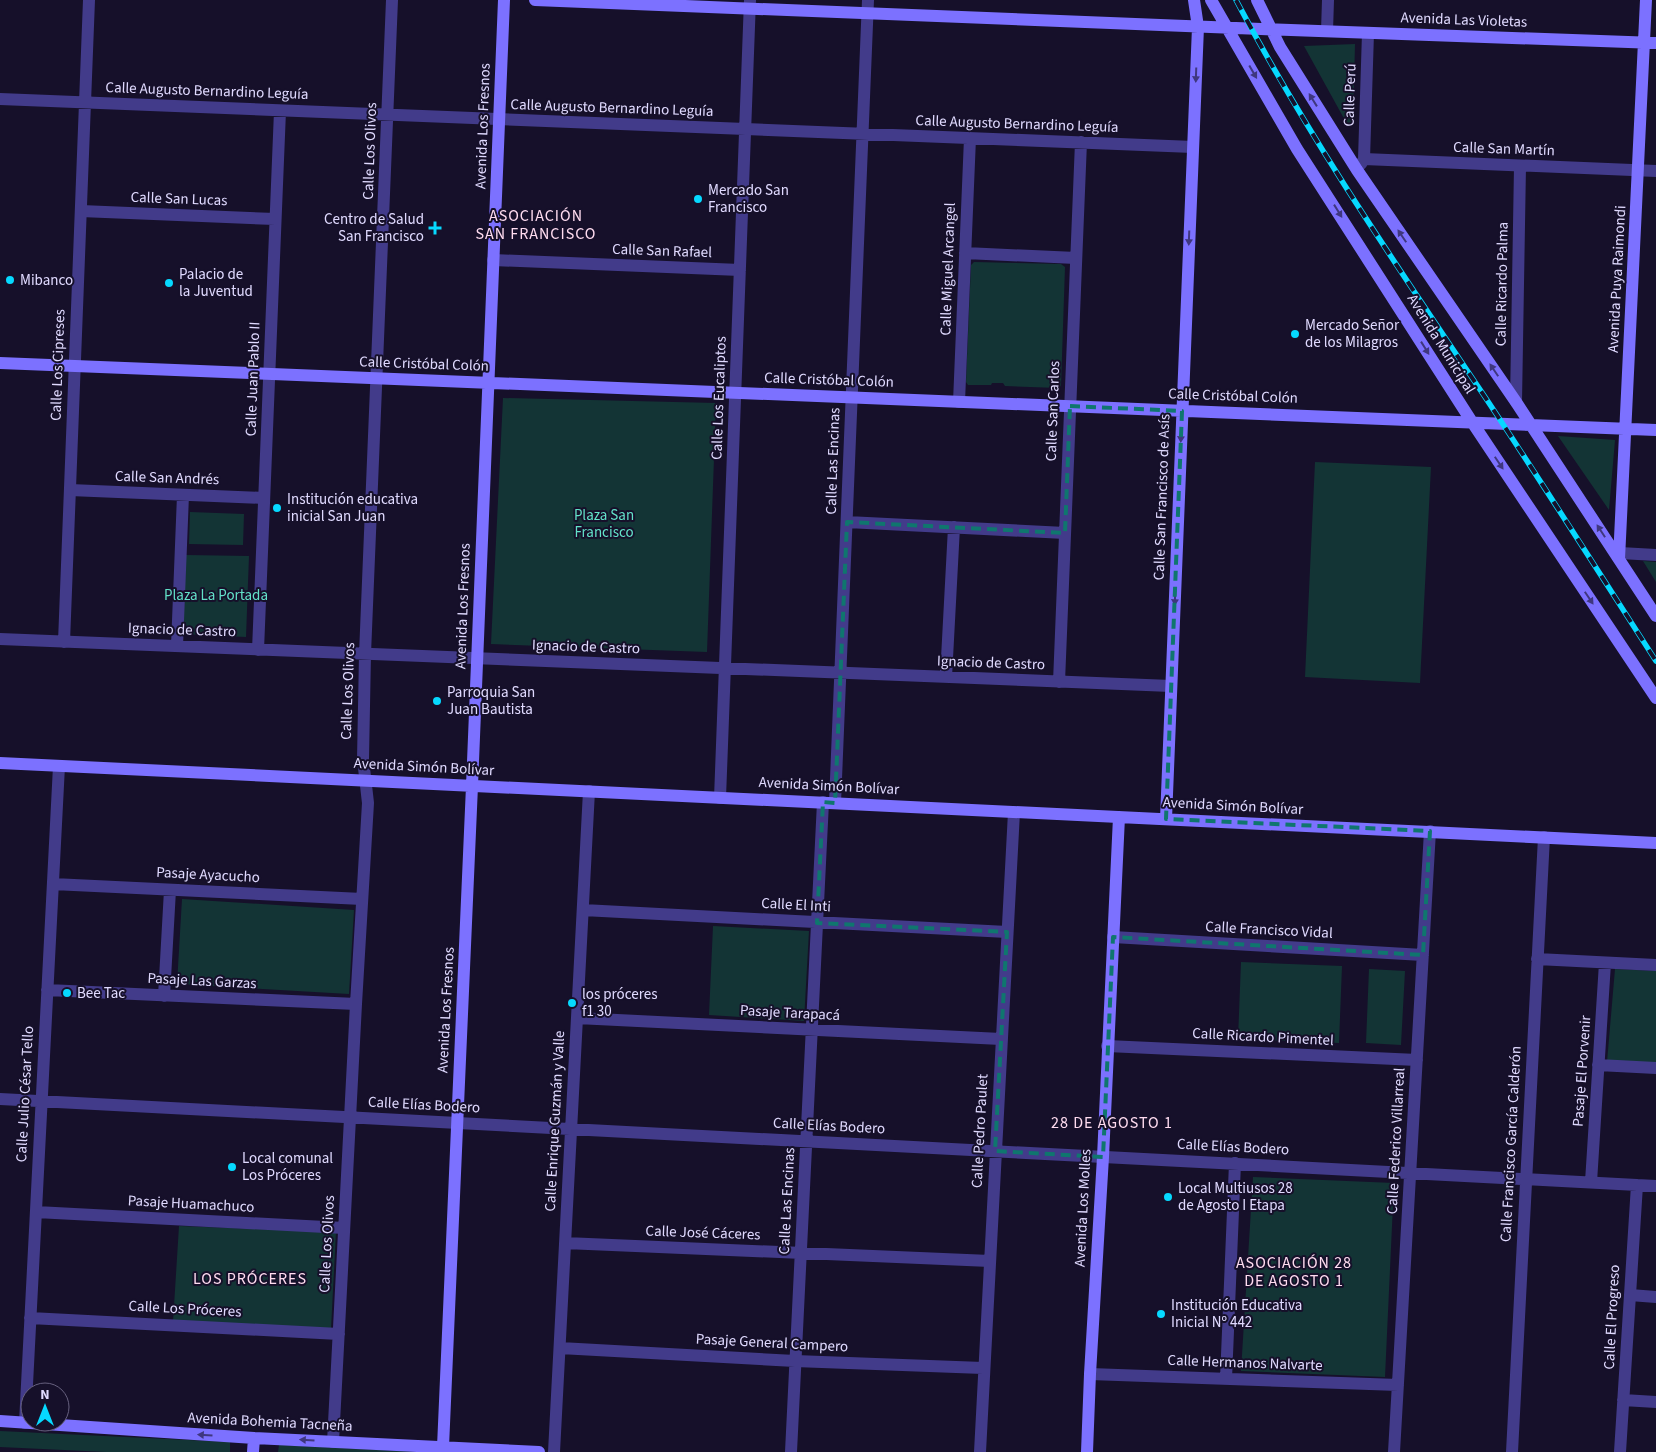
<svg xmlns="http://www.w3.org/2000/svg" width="1656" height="1452" viewBox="0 0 1656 1452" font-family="'Source Sans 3',sans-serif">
<rect width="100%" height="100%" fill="#16102a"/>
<path fill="#133435" d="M1355,44L1353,126L1347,124L1304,46Z
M974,262L1061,264L1065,267L1061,386L1058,388L1005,386L1003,383H992L991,385H968L966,382L971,265Z
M503,398L716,403L707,652L491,644Z
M1558,436L1615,440L1609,510Z
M1315,462L1431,467L1420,683L1305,677Z
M190,512L244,514L243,545L189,544Z
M186,555L249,556L246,637L183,634Z
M1643,561L1656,562V582Z
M182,899L354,910L349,994L177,984Z
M713,926L809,931L804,1021L709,1015Z
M1241,962L1342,966L1339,1043L1238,1039Z
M1369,969L1405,971L1401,1045L1366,1043Z
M1615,969L1656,971V1065L1607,1062Z
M1253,1177L1394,1183L1385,1377L1241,1371Z
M179,1226L336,1232L331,1329L173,1322Z
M0,1431L230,1442V1452H106L0,1447Z
M279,1445L422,1452H278Z"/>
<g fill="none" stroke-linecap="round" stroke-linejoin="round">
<path stroke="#423b8a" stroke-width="12" d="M1327,31L1328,0
M0,99L1193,147
M1364,159L1656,171
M1361,164L1364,159L1368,33
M81,211L275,219
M965,253L1076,258
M493,260L740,270
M959,402L970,138
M1516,402L1520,166
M70,490L264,498
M847,522L1065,533
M1620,553L1656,555
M0,639L1171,686
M64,642L89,0
M177,646L183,495
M258,650L280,111
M946,677L954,527
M1059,682L1081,142
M720,798L750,0
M835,803L868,0
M53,884L362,899
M583,910L1007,932
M1113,937L1423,955
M1537,959L1656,965
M47,990L356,1004
M164,996L170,890
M577,1018L1001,1039
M1107,1046L1417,1060
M1598,1065L1656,1068
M0,1099L1656,1186
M1591,1182L1605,963
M36,1212L344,1228
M565,1243L990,1261
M1630,1295L1656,1297
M30,1318L339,1334
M560,1348L795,1361L983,1368
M1090,1374L1398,1385
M1226,1379L1235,1163
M1623,1400L1656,1402
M25,1423L59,766
M333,1442L356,1004L368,803L363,759L365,654L392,0
M554,1452L589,791
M791,1452L823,802
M980,1452L1014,812
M1394,1452L1430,831
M1512,1452L1544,837
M1620,1452L1637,1185"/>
<path stroke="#7c71ff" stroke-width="12" d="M535,0L1261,29L1656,43
M1211,0L1297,149L1472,422L1656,698
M1257,0L1280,47L1357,170L1516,402L1656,616
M0,363L1656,430
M1619,559L1646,0
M0,763L1656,843
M1166,819L1198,27L1194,0
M0,1421L254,1438L539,1452
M443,1447L472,786L504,0
M253,1452L254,1438
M1087,1452L1090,1374L1103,1157L1119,817"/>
<defs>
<path id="rail" d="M1236,0C1310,140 1399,269 1487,400C1544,486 1600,574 1656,661"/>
</defs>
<use href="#rail" stroke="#06d9ff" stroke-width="5.5"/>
<use href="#rail" stroke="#16102a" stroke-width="4" stroke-dasharray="11" stroke-linecap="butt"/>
</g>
<defs><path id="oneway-solid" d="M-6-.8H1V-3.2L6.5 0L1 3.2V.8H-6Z" transform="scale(1.25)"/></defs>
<g fill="#3f377f">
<use href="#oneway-solid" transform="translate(1253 72) rotate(60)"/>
<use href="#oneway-solid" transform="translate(1196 75) rotate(92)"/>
<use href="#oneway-solid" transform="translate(1313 100) rotate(-122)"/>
<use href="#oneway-solid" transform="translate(1338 211) rotate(58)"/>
<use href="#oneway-solid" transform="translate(1402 236) rotate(-124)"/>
<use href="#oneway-solid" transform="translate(1189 238) rotate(92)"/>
<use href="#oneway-solid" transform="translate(1425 348) rotate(58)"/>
<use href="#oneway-solid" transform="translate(1494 370) rotate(-124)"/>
<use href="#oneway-solid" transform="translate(1181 435) rotate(92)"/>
<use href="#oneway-solid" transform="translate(1499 463) rotate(56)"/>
<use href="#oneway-solid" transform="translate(1601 531) rotate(-123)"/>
<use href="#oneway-solid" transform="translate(1175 598) rotate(92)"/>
<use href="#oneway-solid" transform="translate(1589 598) rotate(56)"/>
<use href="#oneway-solid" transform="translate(205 1435) rotate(-176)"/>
<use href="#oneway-solid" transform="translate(307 1440) rotate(-177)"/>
</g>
<path fill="none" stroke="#0f766e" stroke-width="4" stroke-dasharray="10 6" stroke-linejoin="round" d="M1070,406L1182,411L1166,819L1430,831L1423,955L1113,937L1103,1157L995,1151L1007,932L817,923L823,802L835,803L847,522L1065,533Z"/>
<g fill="#06d9ff" stroke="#16102a" stroke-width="2">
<circle cx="698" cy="199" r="5"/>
<path d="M432.5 220.5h5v5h5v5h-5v5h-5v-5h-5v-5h5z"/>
<circle cx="10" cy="280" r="5"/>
<circle cx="169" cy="283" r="5"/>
<circle cx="1295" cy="334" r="5"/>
<circle cx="277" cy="508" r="5"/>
<circle cx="437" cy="701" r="5"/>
<circle cx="67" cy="993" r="5"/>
<circle cx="572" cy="1003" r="5"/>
<circle cx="232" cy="1167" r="5"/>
<circle cx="1168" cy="1197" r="5"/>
<circle cx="1161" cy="1314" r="5"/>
</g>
<g text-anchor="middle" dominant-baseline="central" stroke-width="4" stroke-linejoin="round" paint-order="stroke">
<g font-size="15" fill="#e0daff" stroke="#16102a">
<text transform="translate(1464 20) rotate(2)">Avenida Las Violetas</text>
<text transform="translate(207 91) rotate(2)">Calle Augusto Bernardino Leguía</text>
<text transform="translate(1350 95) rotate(-88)">Calle Perú</text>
<text transform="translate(612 108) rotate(2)">Calle Augusto Bernardino Leguía</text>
<text transform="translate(1017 124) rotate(2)">Calle Augusto Bernardino Leguía</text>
<text transform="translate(483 126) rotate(-88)">Avenida Los Fresnos</text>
<text transform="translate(1504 149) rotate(2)">Calle San Martín</text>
<text transform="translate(370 151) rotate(-88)">Calle Los Olivos</text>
<text transform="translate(179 199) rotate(2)">Calle San Lucas</text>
<text transform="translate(662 251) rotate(2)">Calle San Rafael</text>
<text transform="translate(948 269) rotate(-88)">Calle Miguel Arcangel</text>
<text transform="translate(1617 279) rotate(-87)">Avenida Puya Raimondi</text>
<text transform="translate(1502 284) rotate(-89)">Calle Ricardo Palma</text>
<text transform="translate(1441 344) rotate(58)">Avenida Municipal</text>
<text transform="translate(424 364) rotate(2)">Calle Cristóbal Colón</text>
<text transform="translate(58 365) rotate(-88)">Calle Los Cipreses</text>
<text transform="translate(253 379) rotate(-88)">Calle Juan Pablo II</text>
<text transform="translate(829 380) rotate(2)">Calle Cristóbal Colón</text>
<text transform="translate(1233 396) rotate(2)">Calle Cristóbal Colón</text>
<text transform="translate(719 398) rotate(-88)">Calle Los Eucaliptos</text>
<text transform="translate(1053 411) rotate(-88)">Calle San Carlos</text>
<text transform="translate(833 461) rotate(-88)">Calle Las Encinas</text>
<text transform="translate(167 478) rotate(2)">Calle San Andrés</text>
<text transform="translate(1162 497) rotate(-88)">Calle San Francisco de Asís</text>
<text transform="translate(463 606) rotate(-88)">Avenida Los Fresnos</text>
<text transform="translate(182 630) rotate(2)">Ignacio de Castro</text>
<text transform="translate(586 647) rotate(2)">Ignacio de Castro</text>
<text transform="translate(991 663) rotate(2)">Ignacio de Castro</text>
<text transform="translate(348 691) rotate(-88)">Calle Los Olivos</text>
<text transform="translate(424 767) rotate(3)">Avenida Simón Bolívar</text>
<text transform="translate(829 786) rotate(3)">Avenida Simón Bolívar</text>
<text transform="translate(1233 806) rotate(3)">Avenida Simón Bolívar</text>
<text transform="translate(208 875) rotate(3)">Pasaje Ayacucho</text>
<text transform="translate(796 905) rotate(3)">Calle El Inti</text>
<text transform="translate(1269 930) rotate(3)">Calle Francisco Vidal</text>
<text transform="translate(202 981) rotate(3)">Pasaje Las Garzas</text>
<text transform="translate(446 1010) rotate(-87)">Avenida Los Fresnos</text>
<text transform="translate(790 1013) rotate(3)">Pasaje Tarapacá</text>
<text transform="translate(1263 1037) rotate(3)">Calle Ricardo Pimentel</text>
<text transform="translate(1582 1071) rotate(-86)">Pasaje El Porvenir</text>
<text transform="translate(25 1094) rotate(-87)">Calle Julio César Tello</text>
<text transform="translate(424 1105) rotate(3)">Calle Elías Bodero</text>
<text transform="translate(555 1121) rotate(-87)">Calle Enrique Guzmán y Valle</text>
<text transform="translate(829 1126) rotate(3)">Calle Elías Bodero</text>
<text transform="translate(980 1131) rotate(-87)">Calle Pedro Paulet</text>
<text transform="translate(1396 1141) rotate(-87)">Calle Federico Villarreal</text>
<text transform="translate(1511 1144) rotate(-87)">Calle Francisco García Calderón</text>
<text transform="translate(1233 1147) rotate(3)">Calle Elías Bodero</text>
<text transform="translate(787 1201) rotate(-87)">Calle Las Encinas</text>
<text transform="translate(191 1204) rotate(3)">Pasaje Huamachuco</text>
<text transform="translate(1083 1208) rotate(-87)">Avenida Los Molles</text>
<text transform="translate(703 1233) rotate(2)">Calle José Cáceres</text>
<text transform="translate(327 1244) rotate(-87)">Calle Los Olivos</text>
<text transform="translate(185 1309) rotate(3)">Calle Los Próceres</text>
<text transform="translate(1612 1317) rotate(-87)">Calle El Progreso</text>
<text transform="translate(772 1343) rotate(3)">Pasaje General Campero</text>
<text transform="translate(1245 1363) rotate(2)">Calle Hermanos Nalvarte</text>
<text transform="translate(270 1422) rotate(3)">Avenida Bohemia Tacneña</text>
</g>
<g font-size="15" fill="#e0daff" stroke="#16102a" text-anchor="start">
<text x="708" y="190">Mercado San<tspan x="708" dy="17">Francisco</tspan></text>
<text x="424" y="219" text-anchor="end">Centro de Salud<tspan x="424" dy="17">San Francisco</tspan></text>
<text x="179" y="274">Palacio de<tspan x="179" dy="17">la Juventud</tspan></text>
<text x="20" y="280">Mibanco</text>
<text x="1305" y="325">Mercado Señor<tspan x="1305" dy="17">de los Milagros</tspan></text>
<text x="287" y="499">Institución educativa<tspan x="287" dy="17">inicial San Juan</tspan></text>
<text x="447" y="692">Parroquia San<tspan x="447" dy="17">Juan Bautista</tspan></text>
<text x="77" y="993">Bee Tac</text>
<text x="582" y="994">los próceres<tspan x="582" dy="17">f1 30</tspan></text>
<text x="242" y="1158">Local comunal<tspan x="242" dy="17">Los Próceres</tspan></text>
<text x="1178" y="1188">Local Multiusos 28<tspan x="1178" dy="17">de Agosto I Etapa</tspan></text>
<text x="1171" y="1305">Institución Educativa<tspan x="1171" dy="17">Inicial Nº 442</tspan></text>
</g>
<g font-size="15" fill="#63e2c9" stroke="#16102a">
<text x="604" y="515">Plaza San<tspan x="604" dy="17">Francisco</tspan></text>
<text x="216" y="595">Plaza La Portada</text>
</g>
<g font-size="16" letter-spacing="1" fill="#ffdcf0" stroke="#16102a">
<text x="536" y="216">ASOCIACIÓN<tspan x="536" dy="18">SAN FRANCISCO</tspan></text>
<text x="1112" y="1123">28 DE AGOSTO 1</text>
<text x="1294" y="1263">ASOCIACIÓN 28<tspan x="1294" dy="18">DE AGOSTO 1</tspan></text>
<text x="250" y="1279">LOS PRÓCERES</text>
</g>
</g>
<g transform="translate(45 1407)"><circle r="24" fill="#16102a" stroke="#67617f"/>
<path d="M0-4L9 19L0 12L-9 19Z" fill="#06d9ff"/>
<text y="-8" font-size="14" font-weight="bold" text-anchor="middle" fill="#e0daff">N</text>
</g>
</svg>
